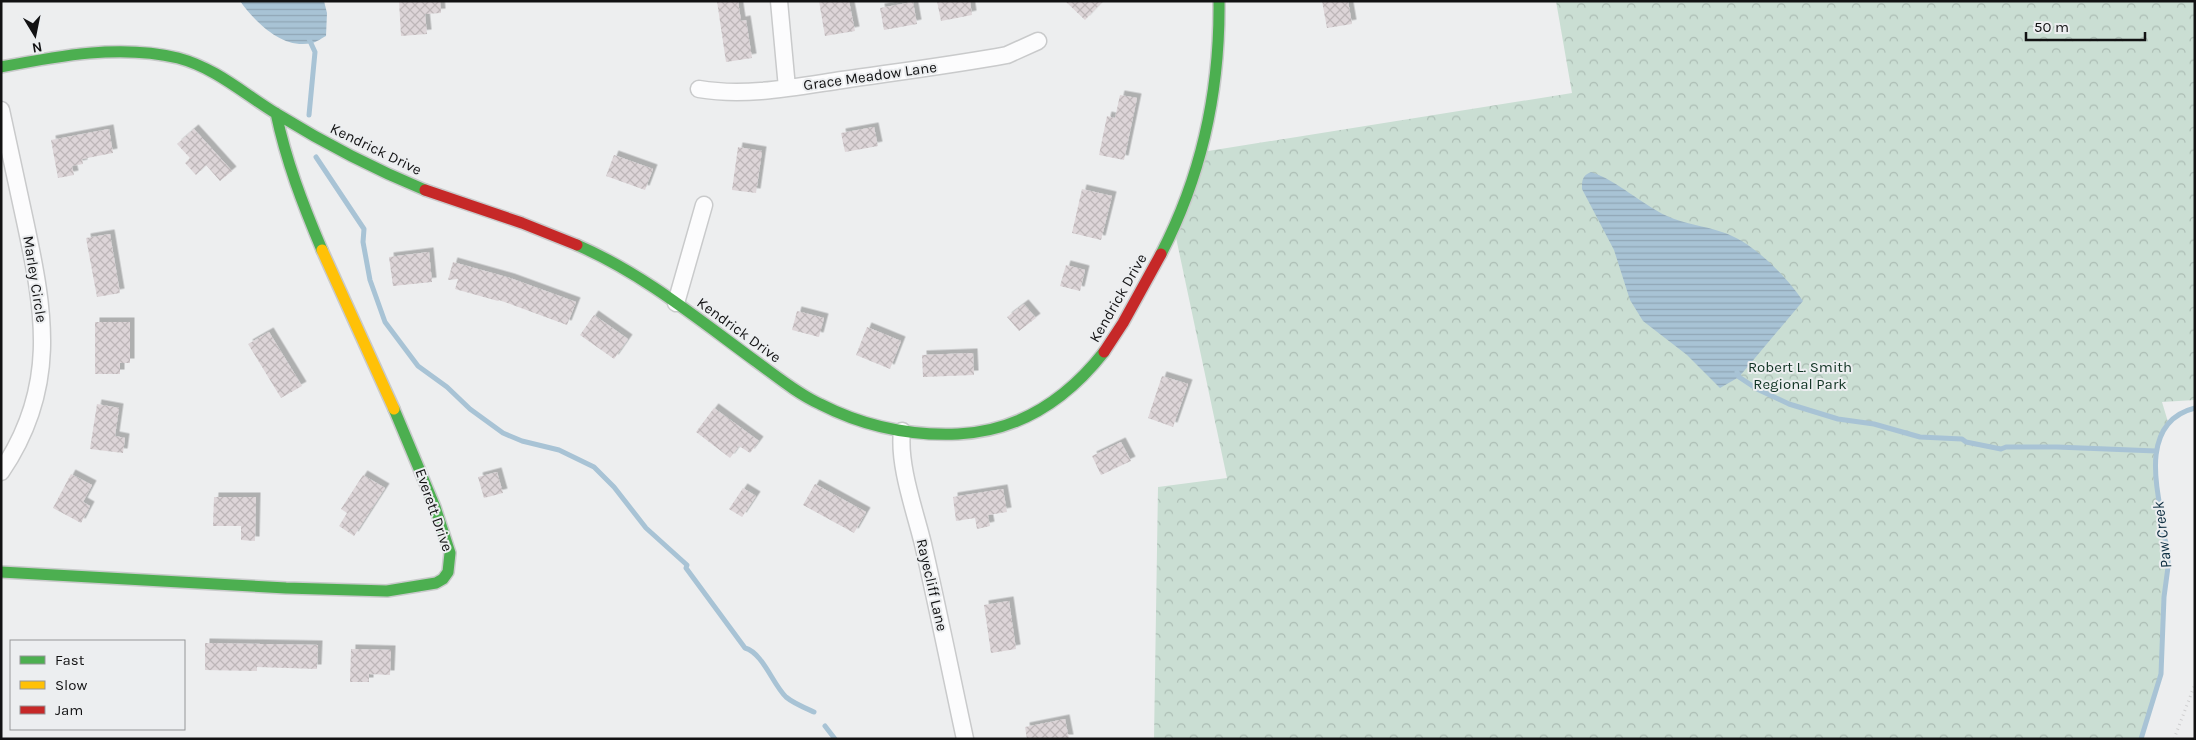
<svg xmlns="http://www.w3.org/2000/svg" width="2196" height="740" viewBox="0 0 2196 740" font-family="Karla,sans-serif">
<defs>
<pattern id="park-crowns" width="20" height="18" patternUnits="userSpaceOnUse" patternTransform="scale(1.25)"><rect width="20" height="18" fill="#caded3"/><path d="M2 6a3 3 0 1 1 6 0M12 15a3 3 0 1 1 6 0" fill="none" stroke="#acbdb4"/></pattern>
<pattern id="water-rules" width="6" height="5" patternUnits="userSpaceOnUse" patternTransform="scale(1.25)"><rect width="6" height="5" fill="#a8c3d5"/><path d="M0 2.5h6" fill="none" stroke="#90a6b6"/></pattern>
<pattern id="building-cross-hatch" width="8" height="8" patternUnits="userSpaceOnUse" patternTransform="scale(1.25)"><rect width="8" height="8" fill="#ddd5d8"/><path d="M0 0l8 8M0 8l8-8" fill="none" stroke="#bdb6b8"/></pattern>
<filter id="shadow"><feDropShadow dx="4.5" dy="-4.5" stdDeviation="0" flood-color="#0004"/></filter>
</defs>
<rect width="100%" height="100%" fill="#edeeef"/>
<path fill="url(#park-crowns)" d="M1556,1H2195V400L2162,402L2168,422L2156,451L2154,470L2163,521L2161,527L2168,549V567L2164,597L2161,674L2141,739H1154L1158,487L1227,478L1174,228L1202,152L1572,93Z"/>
<path fill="url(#water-rules)" d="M240,1H324L327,13L326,36C322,38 317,42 312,43C283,50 255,22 240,1Z
M1591,172C1618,181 1641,204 1667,216C1684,224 1705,226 1722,232C1752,241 1786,276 1803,301L1739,377L1720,388L1687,355L1643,321L1630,300L1614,250L1582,189C1582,180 1582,176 1591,172Z"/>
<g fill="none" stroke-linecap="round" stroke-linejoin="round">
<path stroke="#a8c3d5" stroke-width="5" d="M309,115L315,52L309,39
M316,157L364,229L363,242L370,280L385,322L418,366L447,387L470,409L503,433L522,441L559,450L594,467L614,487L646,528L687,565L686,568L745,648C763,653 773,685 786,697C793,703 805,708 814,712
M1737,372L1739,377L1757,389L1789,404L1838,419L1874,424L1920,437L1962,439L1966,442L2001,449L2006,447H2057L2156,451
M825,726L835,739
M2141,739L2161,674L2164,597L2168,567V549L2161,527L2163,521C2154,481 2143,421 2195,408"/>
</g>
<path fill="url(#building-cross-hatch)" filter="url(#shadow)" d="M399,1H440L441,13L425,14L427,34L401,36Z
M717,1H738L741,21L746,20L752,58L726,62Z
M819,1H849L855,31L825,36Z
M937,1H970L972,15L941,21Z
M1065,1H1103L1085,20Z
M1322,1H1348L1352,24L1327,28Z
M913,2L917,24L884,30L880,8Z
M1120,95L1137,98L1124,160L1099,155L1107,116L1115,118Z
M874,127L878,146L845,152L841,133Z
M109,129L113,153L82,159L83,164L72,166L74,175L58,178L51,140Z
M194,129L232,171L220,181L206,165L196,175L185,163L190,158L177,144Z
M738,147L762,151L756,193L732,190Z
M614,155L653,169L645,190L606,176Z
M1082,189L1112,196L1101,240L1072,233Z
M110,234L120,293L97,297L86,238Z
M429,252L432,282L393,286L389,257Z
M453,262L510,278L576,302L567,325L499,300L498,301L455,289L458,279L448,280Z
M1066,265L1085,270L1080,291L1060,286Z
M1024,304L1036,318L1019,331L1007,317Z
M797,311L824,318L819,337L792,330Z
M594,315L628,339L614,359L580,335Z
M95,322H130V363H120V374H95Z
M867,327L901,341L890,369L856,355Z
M269,332L302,386L281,398L248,344Z
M973,353L974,375L923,377L922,355Z
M1162,376L1188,384L1173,427L1148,418Z
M97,404L119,408L115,436L125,438L123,453L90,449Z
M714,408L759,441L750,453L739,446L730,458L696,432Z
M1121,442L1131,461L1101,475L1092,456Z
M497,472L503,493L484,498L478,477Z
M71,474L92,485L83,502L90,506L81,523L53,508Z
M363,475L385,488L354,536L339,526L347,513L341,509Z
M815,484L866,512L854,533L803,505Z
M743,488L756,496L742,517L729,509Z
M1003,489L1007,512L988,515L990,526L977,529L975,518L956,521L953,497Z
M214,497H256L255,541L241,540V526H213Z
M1009,601L1016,649L991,653L984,605Z
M205,643L318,645L317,669L257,667V671L205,670Z
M351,649L391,650L390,675L369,674V682H350Z
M1065,719L1069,739H1027L1025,727Z"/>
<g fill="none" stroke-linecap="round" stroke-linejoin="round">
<defs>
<path id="street" d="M779,1L787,88
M699,89C746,97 795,87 842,80C897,72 953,65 1007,55L1038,41
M1,110C9,147 17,184 25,221C45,314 58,388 1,472
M676,303L704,205
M902,431C898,465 915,511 923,544C938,609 951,674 965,739"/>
<path id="fast" d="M1,67C58,56 120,44 178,58C216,68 244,94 277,114C324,143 374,169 425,190
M276,113C286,161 303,205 322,250
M577,245C642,273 698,319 754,360C775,375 796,393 820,404C863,426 910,436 958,434C1020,431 1067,399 1104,352
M1161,254C1202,175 1220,90 1219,1
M1,572L286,588L387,591L436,583L443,579L448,572L450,553L435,507L394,409"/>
<path id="slow" d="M322,250L394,409"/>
<path id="jam" d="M425,190L522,223L577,245
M1104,352L1123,323L1161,254"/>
</defs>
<use href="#street" stroke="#c9cacb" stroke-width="19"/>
<use href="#fast" stroke="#c9cacb" stroke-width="14"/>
<use href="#slow" stroke="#c9cacb" stroke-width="14"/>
<use href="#jam" stroke="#c9cacb" stroke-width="14"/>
<path stroke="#cececf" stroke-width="3" stroke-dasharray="1 4" stroke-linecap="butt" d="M2174,739L2195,684"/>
<use href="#street" stroke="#fcfcfd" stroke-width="16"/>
<use href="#fast" stroke="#4caf50" stroke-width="11"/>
<use href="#slow" stroke="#ffc107" stroke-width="11"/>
<use href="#jam" stroke="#c62828" stroke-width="11"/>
</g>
<g text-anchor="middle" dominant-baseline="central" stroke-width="4" stroke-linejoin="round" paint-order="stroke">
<g font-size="15" fill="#121213" stroke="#eceef0">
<text transform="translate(870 76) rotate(-8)">Grace Meadow Lane</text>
<text transform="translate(376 149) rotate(26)">Kendrick Drive</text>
<text transform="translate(35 279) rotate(81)">Marley Circle</text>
<text transform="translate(1118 298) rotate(-60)">Kendrick Drive</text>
<text transform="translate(739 330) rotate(36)">Kendrick Drive</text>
<text transform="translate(434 510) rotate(71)">Everett Drive</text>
<text transform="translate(932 585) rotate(77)">Rayecliff Lane</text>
</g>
<g font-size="15" fill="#0f3222" stroke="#eceef0">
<text x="1800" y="367">Robert L. Smith<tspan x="1800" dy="17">Regional Park</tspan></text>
</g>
<g font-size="16" font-style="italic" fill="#0e2f42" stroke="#eceef0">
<text transform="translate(2162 535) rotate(-97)">Paw Creek</text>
</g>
</g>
<rect width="2196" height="740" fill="none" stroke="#121213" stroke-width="5"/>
<rect x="10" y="640" width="175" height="90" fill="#eceef0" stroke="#959698"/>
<rect x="20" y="656" width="25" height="8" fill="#4caf50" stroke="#959698"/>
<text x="55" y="665" font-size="15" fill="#121213">Fast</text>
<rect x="20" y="681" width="25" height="8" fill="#ffc107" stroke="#959698"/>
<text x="55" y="690" font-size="15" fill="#121213">Slow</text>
<rect x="20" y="706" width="25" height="8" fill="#c62828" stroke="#959698"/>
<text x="55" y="715" font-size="15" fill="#121213">Jam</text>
<g transform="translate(35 35) rotate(170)" stroke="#eceef0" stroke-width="4" paint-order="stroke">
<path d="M0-4L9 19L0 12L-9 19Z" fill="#121213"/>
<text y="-8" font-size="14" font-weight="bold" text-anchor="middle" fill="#121213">N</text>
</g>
<path d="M2026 32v8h119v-8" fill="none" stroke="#121213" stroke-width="2.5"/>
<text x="2034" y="32" font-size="15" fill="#121213" stroke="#eceef0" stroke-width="4" paint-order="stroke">50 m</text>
</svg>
